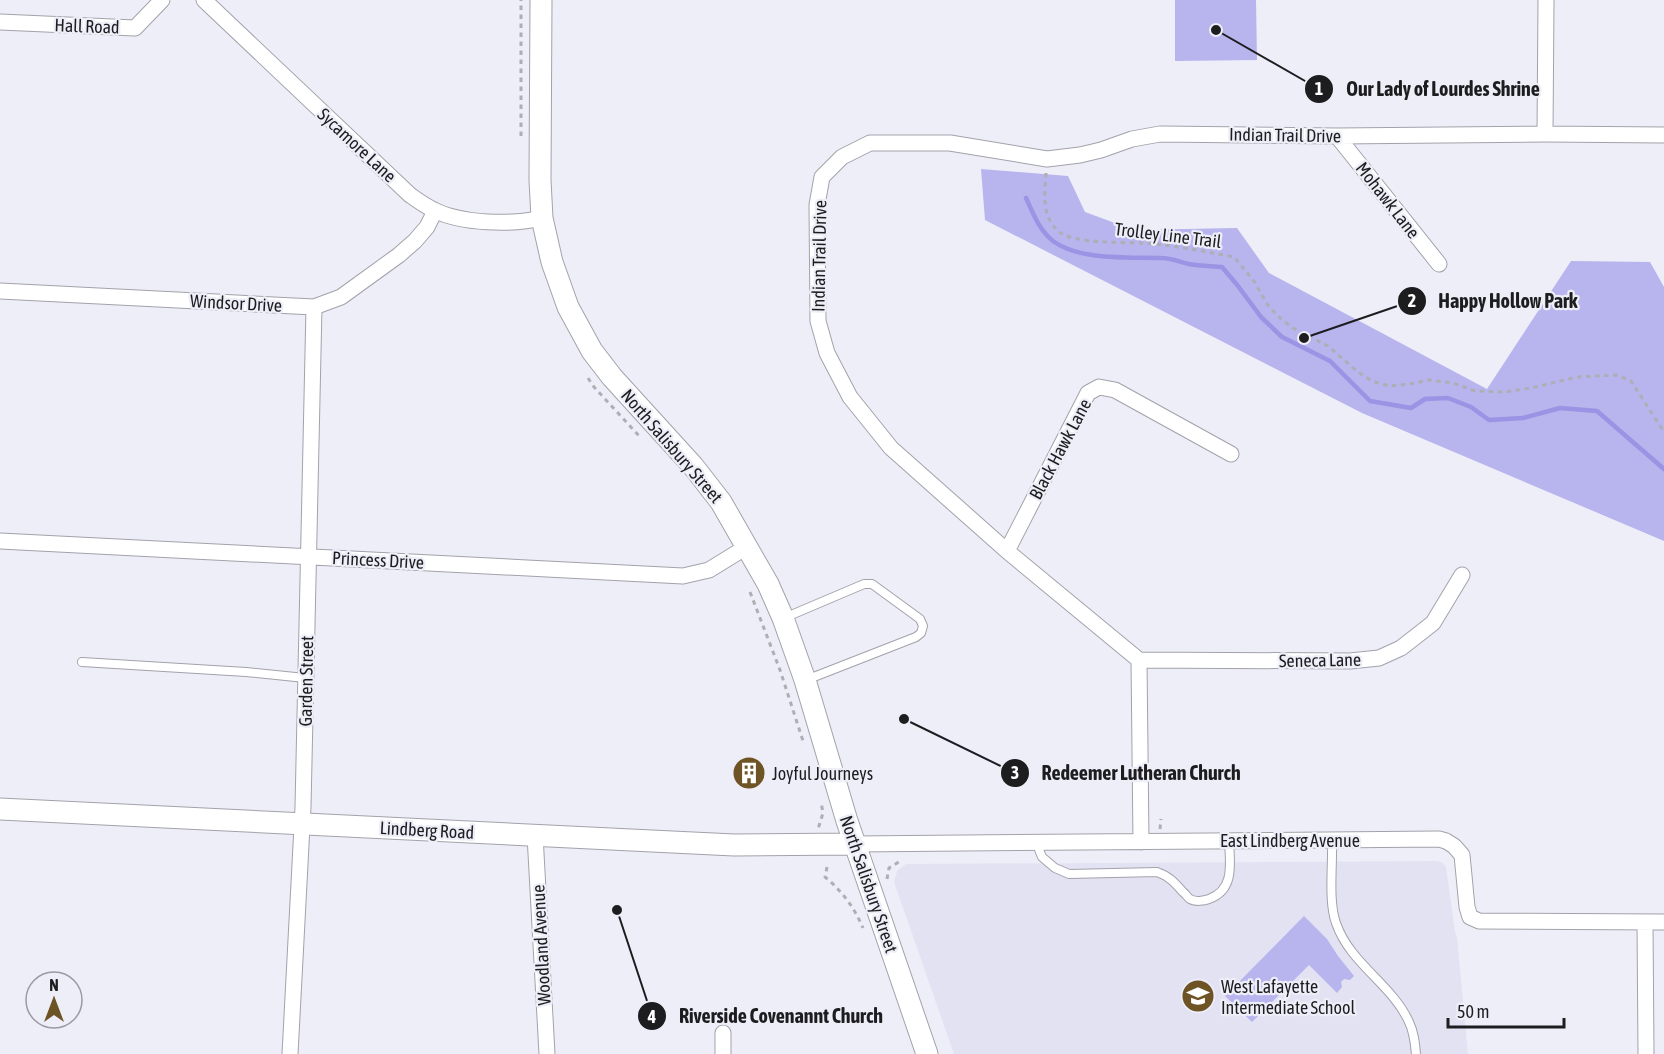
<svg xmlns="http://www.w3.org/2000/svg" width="1664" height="1054" viewBox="0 0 1664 1054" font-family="'Asap Condensed',sans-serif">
<rect width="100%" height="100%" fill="#eeeef8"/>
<path fill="#e3e2f3" d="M1437,861L1443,863L1446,867L1455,932L1457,937L1468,1054H954L894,882L897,871L906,864Z"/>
<path fill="#b8b4ee" d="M1175,0H1256L1257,60L1175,61Z
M981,169L1068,176L1085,212L1134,230L1237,228L1269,273L1487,389L1571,261L1650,262L1664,287V541L1362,413L985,220Z
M1304,916L1327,939L1338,956L1354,976L1350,980L1344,979L1341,982L1342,987L1337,993L1309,965L1252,1022L1225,996Z"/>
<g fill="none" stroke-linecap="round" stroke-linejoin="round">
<path stroke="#9b93e3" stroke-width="4.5" d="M1026,198C1033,213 1039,230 1053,241C1080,261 1131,257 1162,258C1171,258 1180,262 1189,264C1200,266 1211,266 1222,267L1238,286L1261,317L1282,337L1330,361L1370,401L1411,408L1425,399L1448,398L1471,407L1489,420L1523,418L1560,408L1597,411L1664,469"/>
<defs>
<path id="lane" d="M784,618L864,584H872L920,619L923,626L921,633L916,637L806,680
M82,662L246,672L305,678
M1332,840C1333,864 1328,901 1336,923C1350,964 1392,984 1409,1022C1414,1032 1415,1043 1416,1054
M1036,842L1042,857L1055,868L1069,874L1157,872C1169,876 1175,883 1183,892C1186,894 1187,897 1190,899C1195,902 1204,901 1209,899C1235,890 1230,863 1229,841"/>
<path id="street" d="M204,0L410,195C417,200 425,206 434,210C462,224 512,225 542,218
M0,22L135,28L162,0
M1545,134L1546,0
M1337,136L1439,264
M0,291L314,307L341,297L399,255L415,241L427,227L435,211
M0,541L683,576L709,570L748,546
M1007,551L1088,393L1099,387L1115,390L1231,454
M1139,660L1350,661L1379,658L1401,648L1433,623L1462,575
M535,835L547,1054
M1141,842L1139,660L1007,551L891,448L850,397L827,353L818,321L817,205L822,177L842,157L870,143H950L1047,159L1080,155L1101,150L1132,139L1160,134L1337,136L1545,134L1664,135
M854,844L1439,839L1446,841L1454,846L1462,855L1467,907L1470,917L1479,921L1664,922
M1645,922L1646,1054
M723,1033V1054
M290,1054L303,807L314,307"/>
<path id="secondary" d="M541,0L540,180L542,218L552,262L568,307L592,351L612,377L693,466L721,502L768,584L783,618L805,680L847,821L927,1054
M0,809L734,845L854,844"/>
</defs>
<use href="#lane" stroke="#a3a2ab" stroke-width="10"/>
<use href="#street" stroke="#a3a2ab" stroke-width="17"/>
<use href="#secondary" stroke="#a3a2ab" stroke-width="23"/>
<path stroke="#aeaeb5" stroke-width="3" stroke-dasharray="4.5 4.5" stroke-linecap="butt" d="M521,136V0
M1046,173C1045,193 1041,214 1057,230C1072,246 1133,241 1156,244C1182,247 1208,252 1234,257L1254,281L1267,304L1280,318L1293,328L1328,346L1358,372L1372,381L1389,386L1410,384L1429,380L1453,383L1475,391L1504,392L1531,388L1577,377L1616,375L1631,381L1664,432
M588,378L594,387L641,438
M750,592L780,670L804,744
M818,827L819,826L823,813L821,802
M1160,829L1161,819
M827,867L825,877C842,891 854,907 863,928
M887,879L889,868L902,860"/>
<use href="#lane" stroke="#fff" stroke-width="8"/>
<use href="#street" stroke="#fff" stroke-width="15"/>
<use href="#secondary" stroke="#fff" stroke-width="21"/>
</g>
<defs>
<symbol id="building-disc" viewBox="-11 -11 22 22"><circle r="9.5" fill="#6e5325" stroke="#eeeef8"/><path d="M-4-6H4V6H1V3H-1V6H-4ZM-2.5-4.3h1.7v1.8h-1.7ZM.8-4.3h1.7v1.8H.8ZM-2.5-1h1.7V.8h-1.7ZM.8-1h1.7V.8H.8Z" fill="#fff"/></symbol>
<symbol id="school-disc" viewBox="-11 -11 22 22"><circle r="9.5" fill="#6e5325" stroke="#eeeef8"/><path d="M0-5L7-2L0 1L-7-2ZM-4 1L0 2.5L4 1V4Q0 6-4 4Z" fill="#fff"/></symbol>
</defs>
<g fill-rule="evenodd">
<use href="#building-disc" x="730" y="754" width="38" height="38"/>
<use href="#school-disc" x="1179" y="977" width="38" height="38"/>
</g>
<g text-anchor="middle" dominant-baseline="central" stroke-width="4.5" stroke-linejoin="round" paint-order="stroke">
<g font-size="18" fill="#1d1d20" stroke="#eeeef8">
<text transform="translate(87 26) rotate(2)">Hall Road</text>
<text transform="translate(1285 135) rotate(1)">Indian Trail Drive</text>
<text transform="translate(357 145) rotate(43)">Sycamore Lane</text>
<text transform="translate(1388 200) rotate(52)">Mohawk Lane</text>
<text transform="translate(1168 235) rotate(7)">Trolley Line Trail</text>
<text transform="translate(819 256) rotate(-89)">Indian Trail Drive</text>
<text transform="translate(236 303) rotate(3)">Windsor Drive</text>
<text transform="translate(672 446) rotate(49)">North Salisbury Street</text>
<text transform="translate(1060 449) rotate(-62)">Black Hawk Lane</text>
<text transform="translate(378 560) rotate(3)">Princess Drive</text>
<text transform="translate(1320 660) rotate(-1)">Seneca Lane</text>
<text transform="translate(306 681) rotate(-89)">Garden Street</text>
<text transform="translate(427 830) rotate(3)">Lindberg Road</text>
<text x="1290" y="840">East Lindberg Avenue</text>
<text transform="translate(869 884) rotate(71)">North Salisbury Street</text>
<text transform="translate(541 945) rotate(-93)">Woodland Avenue</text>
</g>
<g font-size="18" fill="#1d1d20" stroke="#eeeef8" text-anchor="start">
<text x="772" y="773">Joyful Journeys</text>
<text x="1221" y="986">West Lafayette<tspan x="1221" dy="21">Intermediate School</tspan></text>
</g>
</g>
<path fill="none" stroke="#1d1d20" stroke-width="2" d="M1216 30L1319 89M1304 338L1412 301M904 719L1015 773M617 910L652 1016"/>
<g fill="#1d1d20" stroke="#eeeef8" stroke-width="2">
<circle cx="1216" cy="30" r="6"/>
<circle cx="1304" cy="338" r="6"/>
<circle cx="904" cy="719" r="6"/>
<circle cx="617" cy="910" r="6"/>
<circle cx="1319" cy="89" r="15"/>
<circle cx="1412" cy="301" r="15"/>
<circle cx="1015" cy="773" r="15"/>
<circle cx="652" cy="1016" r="15"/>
</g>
<g font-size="18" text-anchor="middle" font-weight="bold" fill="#fff">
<text x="1319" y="95">1</text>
<text x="1412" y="307">2</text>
<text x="1015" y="779">3</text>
<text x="652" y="1023">4</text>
</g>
<g font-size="20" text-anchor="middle" font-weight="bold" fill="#1d1d20" stroke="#eeeef8" stroke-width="4.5" stroke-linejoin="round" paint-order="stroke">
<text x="1443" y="96">Our Lady of Lourdes Shrine</text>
<text x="1508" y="308">Happy Hollow Park</text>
<text x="1141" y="780">Redeemer Lutheran Church</text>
<text x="781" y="1023">Riverside Covenannt Church</text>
</g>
<g transform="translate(54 1000)"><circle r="28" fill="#eeeef8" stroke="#9a9aa2" stroke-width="1.5"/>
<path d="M0-4.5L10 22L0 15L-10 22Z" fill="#6e5325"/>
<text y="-9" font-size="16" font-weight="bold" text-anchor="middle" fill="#1d1d20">N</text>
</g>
<path d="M1448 1018v9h116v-9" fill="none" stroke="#1d1d20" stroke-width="3"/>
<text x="1457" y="1018" font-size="18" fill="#1d1d20" stroke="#eeeef8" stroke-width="4.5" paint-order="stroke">50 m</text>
</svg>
